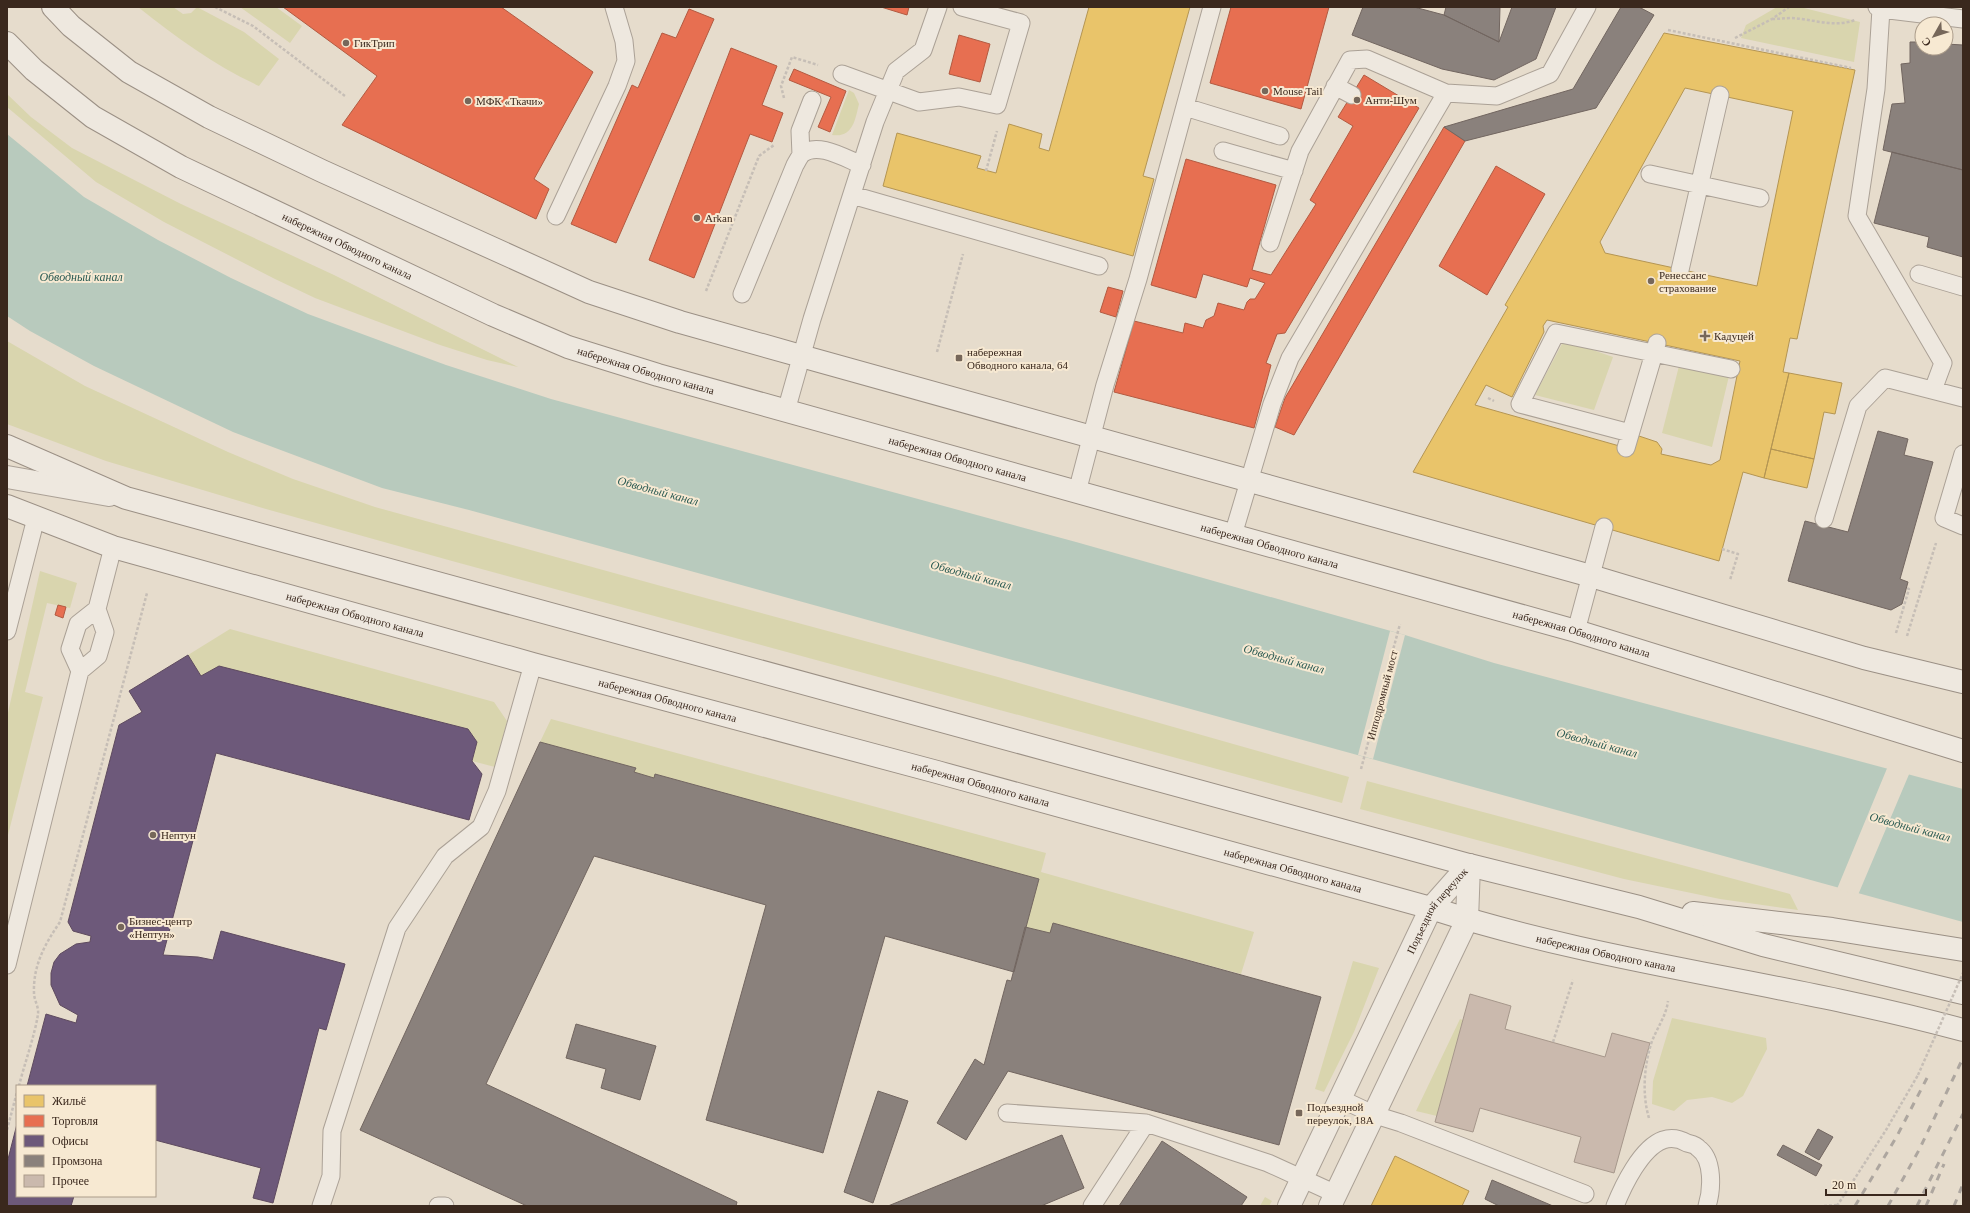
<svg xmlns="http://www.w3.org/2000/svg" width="1970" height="1213" viewBox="0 0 1970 1213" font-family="'Times New Roman',serif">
<rect width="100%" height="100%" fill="#e6dccc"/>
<path fill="#d9d5ae" d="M138,7H173L183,14L191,13L197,7L244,32L279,59L259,86C215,66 176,37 138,7Z
M240,7H276L302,26L290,43Z
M1777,7H1800L1860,22L1854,62L1741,38L1746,25Z
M849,90L854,93L859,104C855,120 853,138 832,135Z
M7,94L31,117L72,148L181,204L334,275L518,367L487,360L440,345L315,298L275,279L164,222L96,182L7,107Z
M1564,340L1613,357L1594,410L1535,395Z
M7,341L85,386L228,452L293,479L375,507L661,586L998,677L1349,777L1342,803L452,561L266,509L106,461L7,424Z
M1679,366L1729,376L1712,447L1662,433Z
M40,571L77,583L70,608L47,603L25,692L43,697L7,839V717Z
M230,629L494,702L507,721L495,767L472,761L477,742L468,729L219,666L201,676L188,655Z
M551,719L1046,853L1041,872L1254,932L1241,974L1053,923L1050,933L1025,927L1039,879L656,774L654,778L634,772L635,768L540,742Z
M1367,781L1790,894L1798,910L1720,899L1624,879L1360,809Z
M1353,961L1379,968L1354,1032L1324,1092L1315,1089Z
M1672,1018L1766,1038L1767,1049L1743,1096L1732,1103L1712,1097L1687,1100L1674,1111L1652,1104L1653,1081Z
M1460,1019L1463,1020L1437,1116L1416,1111Z
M1265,1197L1272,1201L1269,1206H1260Z"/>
<path fill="#b8cabd" d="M7,134L84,197L158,240L231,278L308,314L446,365L551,399L1076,542L1405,635L1494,663L1963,789V922L469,510L382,488L233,432L94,366L30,331L7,316Z"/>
<path fill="#e6dccc" d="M1390,631L1405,635L1373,759L1358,755Z
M1888,766L1910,772L1858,895L1837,889Z"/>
<path fill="#e9c46a" stroke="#b49553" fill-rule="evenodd" d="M1089,7H1190L1143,176L1154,179L1133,256L883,186L897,133L981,156L977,168L996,173L1009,124L1042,134L1039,148L1049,151Z
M1664,33L1855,70L1797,339L1790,338L1783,372L1789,373L1764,478L1743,472L1719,561L1413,472L1508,307L1505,305ZM1685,88L1793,111L1757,286L1605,253L1600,242ZM1547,320L1740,361L1720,460L1711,465L1661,454L1662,449L1657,442L1639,436L1633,441L1630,449L1475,405L1486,385L1512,397L1544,332L1543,326Z
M1789,373L1842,383L1835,414L1824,412L1814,459L1771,449Z
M1771,449L1814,459L1807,488L1764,478Z
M1395,1156L1469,1191L1462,1206H1371Z"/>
<path fill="#e76f51" stroke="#b35a41" d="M283,7H501L593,72L534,179L549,189L536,219L342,125L377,76Z
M881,7H909L907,15Z
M1231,7H1329L1301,109L1210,83Z
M689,9L714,19L616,243L571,224L632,85L638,88L662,33L676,38Z
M959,35L990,44L980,82L949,74Z
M731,48L777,66L762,105L783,113L772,142L750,134L694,278L649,260Z
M794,69L846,91L830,132L818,127L831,97L789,80Z
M1364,75L1419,108L1285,333L1277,334L1266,363L1271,365L1254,428L1114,392L1134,321L1183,333L1185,323L1203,328L1206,320L1214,316L1218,303L1244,310L1247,302L1250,299H1255L1265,283L1250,278L1247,287L1203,274L1196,298L1151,285L1186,159L1276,185L1252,270L1271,275L1316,204L1310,200L1353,126L1338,117Z
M1444,127L1465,141L1294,435L1275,427L1285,398Z
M1496,166L1545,194L1487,295L1439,266Z
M1108,287L1123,291L1116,317L1100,312Z
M58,605L66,607L63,618L55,615Z"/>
<path fill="#6d597a" stroke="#5e4a5e" d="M188,655L201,676L219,666L468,729L477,742L472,761L482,774L469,820L216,753L163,955L198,957L213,960L221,931L345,964L326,1030L319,1028L273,1203L253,1198L261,1168L155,1140V1086H27L46,1014L76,1023L78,1015L60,1005L51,985V973L54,962L60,954L76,944L90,942L91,936L73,931L68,922L119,725L142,712L129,691Z
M17,1124V1196H74L71,1206H7V1163Z"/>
<path fill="#8a817c" stroke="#726660" d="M1363,7H1414L1444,15L1499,42L1512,7H1556L1536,59L1494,80L1442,69L1352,35Z
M1446,7H1500L1499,42L1444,15Z
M1621,7H1639L1654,15L1596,108L1465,141L1444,127L1573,89Z
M1910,42H1922V48H1946V44L1963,45V170L1883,150L1892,104L1905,103L1901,64L1910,63Z
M1892,152L1963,170V257L1927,247L1929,237L1874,223Z
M1878,431L1908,439L1904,455L1933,462L1900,579L1908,582L1902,604L1891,610L1788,581L1805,521L1848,532Z
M540,742L636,768L634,772L654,778L655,774L1039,879L1014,972L885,936L823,1153L820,1152L706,1120L766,905L594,856L486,1084L737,1202L736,1206H527L360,1130Z
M1053,923L1321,997L1279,1145L1008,1071L966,1140L937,1123L975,1059L984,1065L1007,980L1011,981L1025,927L1050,933Z
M576,1024L656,1046L640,1100L601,1088L606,1069L566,1058Z
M878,1091L908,1101L873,1203L844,1192Z
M1818,1129L1833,1137L1819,1160L1805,1152Z
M1062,1135L1084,1188L1041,1206H888Z
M1162,1141L1247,1197L1241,1206H1119Z
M1783,1145L1822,1165L1816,1176L1777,1155Z
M1492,1180L1553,1206H1499L1485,1199Z"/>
<path fill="#cab9ad" stroke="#a6978b" d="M1470,994L1511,1006L1505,1029L1605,1057L1612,1033L1650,1043L1614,1173L1574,1162L1581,1137L1480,1108L1473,1132L1435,1122Z"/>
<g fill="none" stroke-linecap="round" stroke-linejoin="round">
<defs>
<path id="service" d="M1877,7L1881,9L1876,89L1857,216L1943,363L1933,390
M1881,9L1963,19
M842,74L919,102L959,97L997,105L1021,23L962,7
M1335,86L1352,95
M1185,107L1280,136
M1223,151L1294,171
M801,155L800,131L812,100
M1650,174L1760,198
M852,195L1099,266
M556,216L617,86L626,61L624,41L614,7
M1270,243L1300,151L1350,60L1367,59L1446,93
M1680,270L1720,95
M1919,274L1963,287
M742,294L795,165C797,162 799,157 802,154C818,141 846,159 862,165
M786,411L812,319L875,122L896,71L923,50L938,7
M1630,433L1520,404L1556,333L1731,369
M1626,448L1657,343
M1963,454L1944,518L1963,526
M1077,492L1105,385L1138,279L1212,7
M1824,519L1858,406L1885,378L1963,398
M1233,535L1272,404L1290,358L1446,93L1497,96L1550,74L1587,7
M7,631L36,518
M1576,631L1604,527
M80,671L98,656L105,632L97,609L113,547
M7,965L80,671L70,649L78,624L97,609
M1341,1099L1375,1115L1401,1123L1585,1194
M1007,1113L1146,1123L1268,1163L1336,1194
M321,1206L331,1176L332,1131L397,928L445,856L481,827L497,791L533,664
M438,1206H445
M1092,1206L1146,1123
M1615,1206C1623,1186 1641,1148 1663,1140C1672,1137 1680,1139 1687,1143C1691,1144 1696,1145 1698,1148C1714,1159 1712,1190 1707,1206"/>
<g id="minor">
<path id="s1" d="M1289,1206L1431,908L1469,865"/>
<path d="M1330,1206L1467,920L1469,865"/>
</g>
<path id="tertiary" d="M7,477L109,495"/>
<g id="secondary">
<path d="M53,7L71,26L129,72L209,117L322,171L589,292L680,322L801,356L1591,576L1864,658L1963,682"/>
<path id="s2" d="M7,43L34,70L93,117L181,167L493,315L568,347L658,375L1576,631L1963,751"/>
<path d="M7,446L126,498L1469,865L1639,907L1763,945L1963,993"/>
<path id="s3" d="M7,506L113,547L533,664L937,772L1431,908C1604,964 1787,982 1963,1030"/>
<path d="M1693,913L1832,929L1963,950"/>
</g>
</defs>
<use href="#service" stroke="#aba196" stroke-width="19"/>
<use href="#minor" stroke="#aba196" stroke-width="24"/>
<use href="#tertiary" stroke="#aba196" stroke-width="24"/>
<use href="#secondary" stroke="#9b9085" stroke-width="24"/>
<path stroke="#c6beb6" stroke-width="2.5" stroke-dasharray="3 2" stroke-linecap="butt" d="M215,7L253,26L345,96
M1772,19C1779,19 1785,18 1792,18C1812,19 1834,28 1855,20
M1668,30L1851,68
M1735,38L1772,19L1789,7
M784,98L781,86L792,57L818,65
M986,171L997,131
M706,291L759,156L774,145
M937,352L963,254
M1488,398L1494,401
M1722,549L1738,554L1730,580
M1896,633L1909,589L1907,588
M1907,636L1936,543
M1361,769L1400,624
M1553,1042L1573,980
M19,1086C24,1065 35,1035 38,1014C39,1007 34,1000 34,993C33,965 45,944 60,922L147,593
M1649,1118C1642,1095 1644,1067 1651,1044C1656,1029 1666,1017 1668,1001
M7,1130L17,1092
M1824,1206L1837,1205
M1837,1206L1886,1130L1918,1075"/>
<use href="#service" stroke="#eee8df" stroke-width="17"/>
<use href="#minor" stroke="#eee8df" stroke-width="22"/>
<use href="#tertiary" stroke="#eee8df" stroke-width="22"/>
<use href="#secondary" stroke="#eee8df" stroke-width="22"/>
<path stroke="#ada69f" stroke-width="3" stroke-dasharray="7 7" stroke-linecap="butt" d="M1855,1206L1897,1136L1927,1078
M1888,1206L1919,1150L1963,1058
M1917,1206L1963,1114
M1926,1206L1944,1164
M1954,1206L1963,1184"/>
<path stroke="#c6beb6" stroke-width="2.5" stroke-dasharray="3 2" stroke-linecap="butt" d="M1918,1075L1963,973"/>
</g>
<g fill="#76675a" stroke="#f7e9d2" stroke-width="1.5">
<circle cx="346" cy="43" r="4"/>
<circle cx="1265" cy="91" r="4"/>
<circle cx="1357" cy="100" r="4"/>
<circle cx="468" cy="101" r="4"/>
<circle cx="697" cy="218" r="4"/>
<circle cx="1651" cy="281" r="4"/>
<path d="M1703 330h4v4h4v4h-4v4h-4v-4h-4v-4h4z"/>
<rect x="955" y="354" width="8" height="8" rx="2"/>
<circle cx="153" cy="835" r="4"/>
<circle cx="121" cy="927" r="4"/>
<rect x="1295" y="1109" width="8" height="8" rx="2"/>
</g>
<g text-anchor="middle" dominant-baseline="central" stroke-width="4" stroke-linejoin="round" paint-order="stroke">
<g font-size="11" fill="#3a281d" stroke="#f7e9d2" text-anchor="start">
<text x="354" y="43">ГикТрип</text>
<text x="1273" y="91">Mouse Tail</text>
<text x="1365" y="100">Анти-Шум</text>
<text x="476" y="101">МФК «Ткачи»</text>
<text x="705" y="218">Arkan</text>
<text x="1659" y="275">Ренессанс<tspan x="1659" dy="13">страхование</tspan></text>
<text x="1714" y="336">Кадуцей</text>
<text x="967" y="352">набережная<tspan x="967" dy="13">Обводного канала, 64</tspan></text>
<text x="161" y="835">Нептун</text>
<text x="129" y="921">Бизнес-центр<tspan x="129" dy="13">«Нептун»</tspan></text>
<text x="1307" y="1107">Подъездной<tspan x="1307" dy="13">переулок, 18А</tspan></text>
</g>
<g font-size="11" fill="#3a281d" stroke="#f7e9d2">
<text stroke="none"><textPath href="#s2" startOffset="399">набережная Обводного канала</textPath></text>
<text stroke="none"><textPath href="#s2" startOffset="723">набережная Обводного канала</textPath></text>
<text stroke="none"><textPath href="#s2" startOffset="1047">набережная Обводного канала</textPath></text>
<text stroke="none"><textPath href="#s2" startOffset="1371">набережная Обводного канала</textPath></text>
<text stroke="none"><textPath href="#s3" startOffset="365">набережная Обводного канала</textPath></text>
<text stroke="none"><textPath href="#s2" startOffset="1695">набережная Обводного канала</textPath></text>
<text transform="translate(1382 695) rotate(-75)">Ипподромный мост</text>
<text stroke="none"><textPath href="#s3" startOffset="689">набережная Обводного канала</textPath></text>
<text stroke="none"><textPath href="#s3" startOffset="1013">набережная Обводного канала</textPath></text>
<text stroke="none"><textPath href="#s3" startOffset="1337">набережная Обводного канала</textPath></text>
<text stroke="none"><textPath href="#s1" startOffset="331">Подъездной переулок</textPath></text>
<text stroke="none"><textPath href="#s3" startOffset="1661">набережная Обводного канала</textPath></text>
</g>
<g font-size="12" font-style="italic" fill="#2b5b53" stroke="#f7e9d2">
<text x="81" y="277">Обводный канал</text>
<text transform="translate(658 491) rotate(15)">Обводный канал</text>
<text transform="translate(971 575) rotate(15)">Обводный канал</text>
<text transform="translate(1284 659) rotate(15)">Обводный канал</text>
<text transform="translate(1597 743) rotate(15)">Обводный канал</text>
<text transform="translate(1910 827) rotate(15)">Обводный канал</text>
</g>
</g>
<rect width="1970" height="1213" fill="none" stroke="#3a281d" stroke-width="16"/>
<rect x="16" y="1085" width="140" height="112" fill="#f7e9d2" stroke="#ab9c8a"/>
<rect x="24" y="1095" width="20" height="12" fill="#e9c46a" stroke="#ab9c8a"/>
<text x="52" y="1105" font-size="12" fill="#3a281d">Жильё</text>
<rect x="24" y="1115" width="20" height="12" fill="#e76f51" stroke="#ab9c8a"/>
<text x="52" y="1125" font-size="12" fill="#3a281d">Торговля</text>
<rect x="24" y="1135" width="20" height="12" fill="#6d597a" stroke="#ab9c8a"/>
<text x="52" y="1145" font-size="12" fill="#3a281d">Офисы</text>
<rect x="24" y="1155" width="20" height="12" fill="#8a817c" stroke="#ab9c8a"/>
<text x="52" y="1165" font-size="12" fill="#3a281d">Промзона</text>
<rect x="24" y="1175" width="20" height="12" fill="#cab9ad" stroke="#ab9c8a"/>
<text x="52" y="1185" font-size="12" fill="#3a281d">Прочее</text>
<g transform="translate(1934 36) rotate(231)"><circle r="19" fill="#f7e9d2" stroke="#ab9c8a"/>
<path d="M0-3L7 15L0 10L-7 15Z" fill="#76675a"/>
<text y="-6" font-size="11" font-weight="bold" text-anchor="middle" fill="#3a281d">С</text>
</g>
<path d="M1826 1189v6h100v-6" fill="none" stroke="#3a281d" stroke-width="2"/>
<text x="1832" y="1189" font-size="12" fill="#3a281d" stroke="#f7e9d2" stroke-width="3" paint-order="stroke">20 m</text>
</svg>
